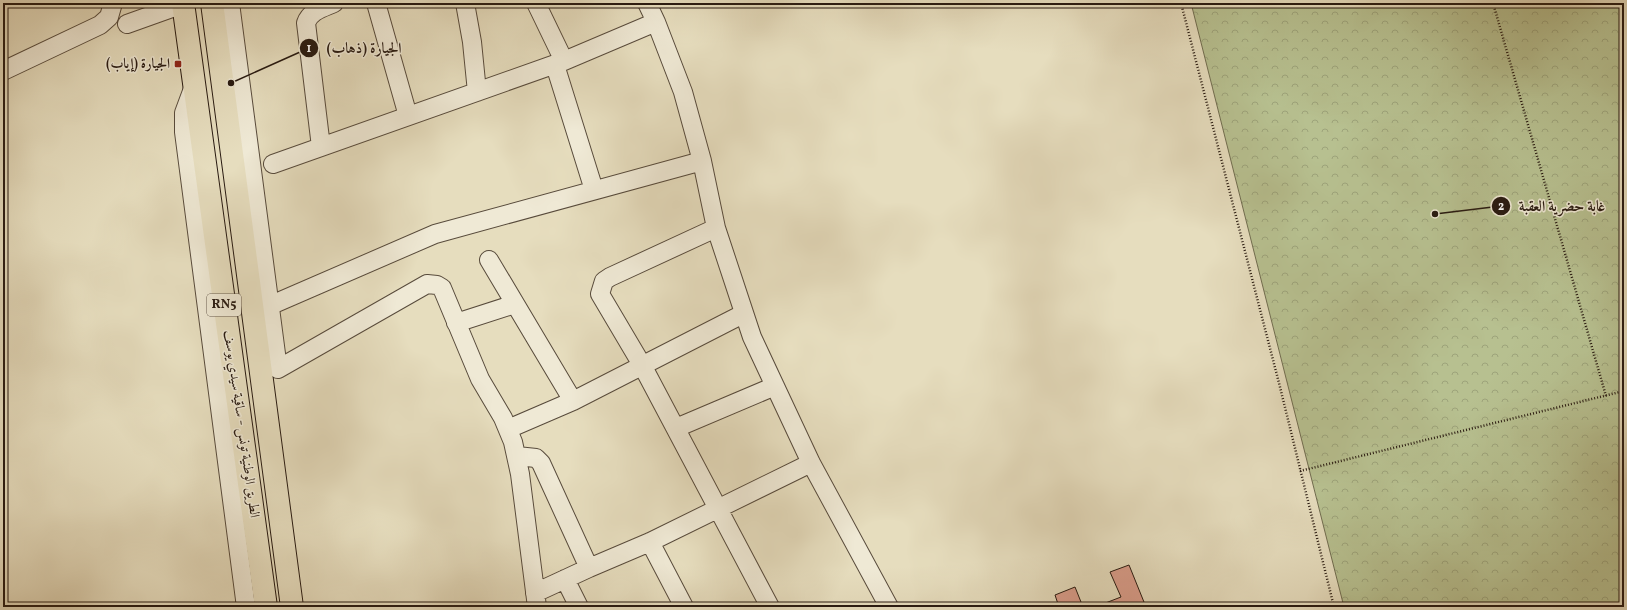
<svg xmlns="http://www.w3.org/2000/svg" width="1627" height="610" viewBox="0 0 1627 610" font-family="Vollkorn,Amiri,serif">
<defs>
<pattern id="forest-crowns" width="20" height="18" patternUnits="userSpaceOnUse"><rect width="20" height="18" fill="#b7c090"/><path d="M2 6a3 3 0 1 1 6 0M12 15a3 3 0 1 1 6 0" fill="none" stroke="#9da47b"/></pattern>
</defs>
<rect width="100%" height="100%" fill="#e6ddbe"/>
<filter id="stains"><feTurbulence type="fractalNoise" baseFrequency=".005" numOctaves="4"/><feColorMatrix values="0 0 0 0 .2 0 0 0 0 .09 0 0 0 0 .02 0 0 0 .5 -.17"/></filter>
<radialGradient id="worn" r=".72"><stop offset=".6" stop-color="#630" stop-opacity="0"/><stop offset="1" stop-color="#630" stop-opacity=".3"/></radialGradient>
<path fill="url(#forest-crowns)" stroke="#706d50" d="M1191,3H1624V607H1344Z"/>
<path fill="#db9e8c" stroke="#281a11" d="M1129,565L1146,607H1095L1121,597L1110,572Z
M1075,587L1083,607H1059L1055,595Z"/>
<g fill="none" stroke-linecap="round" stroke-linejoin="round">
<defs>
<path id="minor" d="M230,3L278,369L427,284L437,285L442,288L480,379L503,418L513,442L520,474L537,607
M376,3L408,116
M465,3L472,42L477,92
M536,3L564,61
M647,3L656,22L683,92L702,161L716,228L752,337L811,463L889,607
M127,24L183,4
M555,65L594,190
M3,71L100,25L109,17L113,3
M194,86L184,113V132L246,607
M321,147L306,23C310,11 323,8 334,3
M273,164L564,61L656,22
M716,228L610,277L604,281L600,294L642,365L770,607
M489,260L573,401
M269,306L435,234L702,161
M456,323L515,304
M676,428L775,386
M508,429L573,401L743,314
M517,456L536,458L541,463L589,568L535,593
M650,542L684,607
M589,568L650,542L811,463
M565,579L579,607"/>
<path id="highway" d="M183,3L266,607
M212,3L292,607"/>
</defs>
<use href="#minor" stroke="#584b3c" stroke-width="20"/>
<use href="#highway" stroke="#281a11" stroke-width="24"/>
<path stroke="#281a11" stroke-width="2.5" stroke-dasharray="1 2" stroke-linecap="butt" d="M1181,3L1280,387L1334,607
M1493,3L1606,396
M1300,471L1624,391"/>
<use href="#minor" stroke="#efe9d5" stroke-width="18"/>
<use href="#highway" stroke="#e6ddbe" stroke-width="22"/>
</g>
<rect fill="#8f2418" stroke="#efe9d5" stroke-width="1.5" x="174" y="60" width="8" height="8" rx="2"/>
<g text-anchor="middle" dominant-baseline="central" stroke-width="3" stroke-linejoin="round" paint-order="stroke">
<rect fill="#efe9d5" stroke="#64584c" stroke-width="1" x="207" y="294" width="34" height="22" rx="3"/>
<g font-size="13" font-weight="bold" fill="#281a11">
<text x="224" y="305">RN5</text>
</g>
<g font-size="14" font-weight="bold" fill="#281a11" stroke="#efe9d5" text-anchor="end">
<text x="170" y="64">الجيارة (إياب)</text>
</g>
<g font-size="14" fill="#281a11" stroke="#efe9d5">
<text transform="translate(241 424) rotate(82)">الطريق الوطنية تونس - ساقية سيدي يوسف</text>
</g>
</g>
<path fill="none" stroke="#281a11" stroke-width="1.5" d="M231 83L309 48M1435 214L1501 206"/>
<g fill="#281a11" stroke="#efe9d5" stroke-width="1.5">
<circle cx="231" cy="83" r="4"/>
<circle cx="1435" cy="214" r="4"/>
<circle cx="309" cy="48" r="10"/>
<circle cx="1501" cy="206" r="10"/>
</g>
<g font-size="12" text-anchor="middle" font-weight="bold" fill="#fff">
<text x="309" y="52">1</text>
<text x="1501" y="210">2</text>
</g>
<g font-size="15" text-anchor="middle" font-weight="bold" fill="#281a11" stroke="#efe9d5" stroke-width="3" stroke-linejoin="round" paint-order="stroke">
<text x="364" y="53">الجيارة (ذهاب)</text>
<text x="1562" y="211">غابة حضرية العقبة</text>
</g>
<rect width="1627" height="610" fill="none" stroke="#e6ddbe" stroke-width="16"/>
<rect x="4" y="4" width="1619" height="602" fill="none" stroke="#281a11" stroke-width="2"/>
<rect x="8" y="8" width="1611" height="594" fill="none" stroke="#281a11"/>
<rect width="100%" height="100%" filter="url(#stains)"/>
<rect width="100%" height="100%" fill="url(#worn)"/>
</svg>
